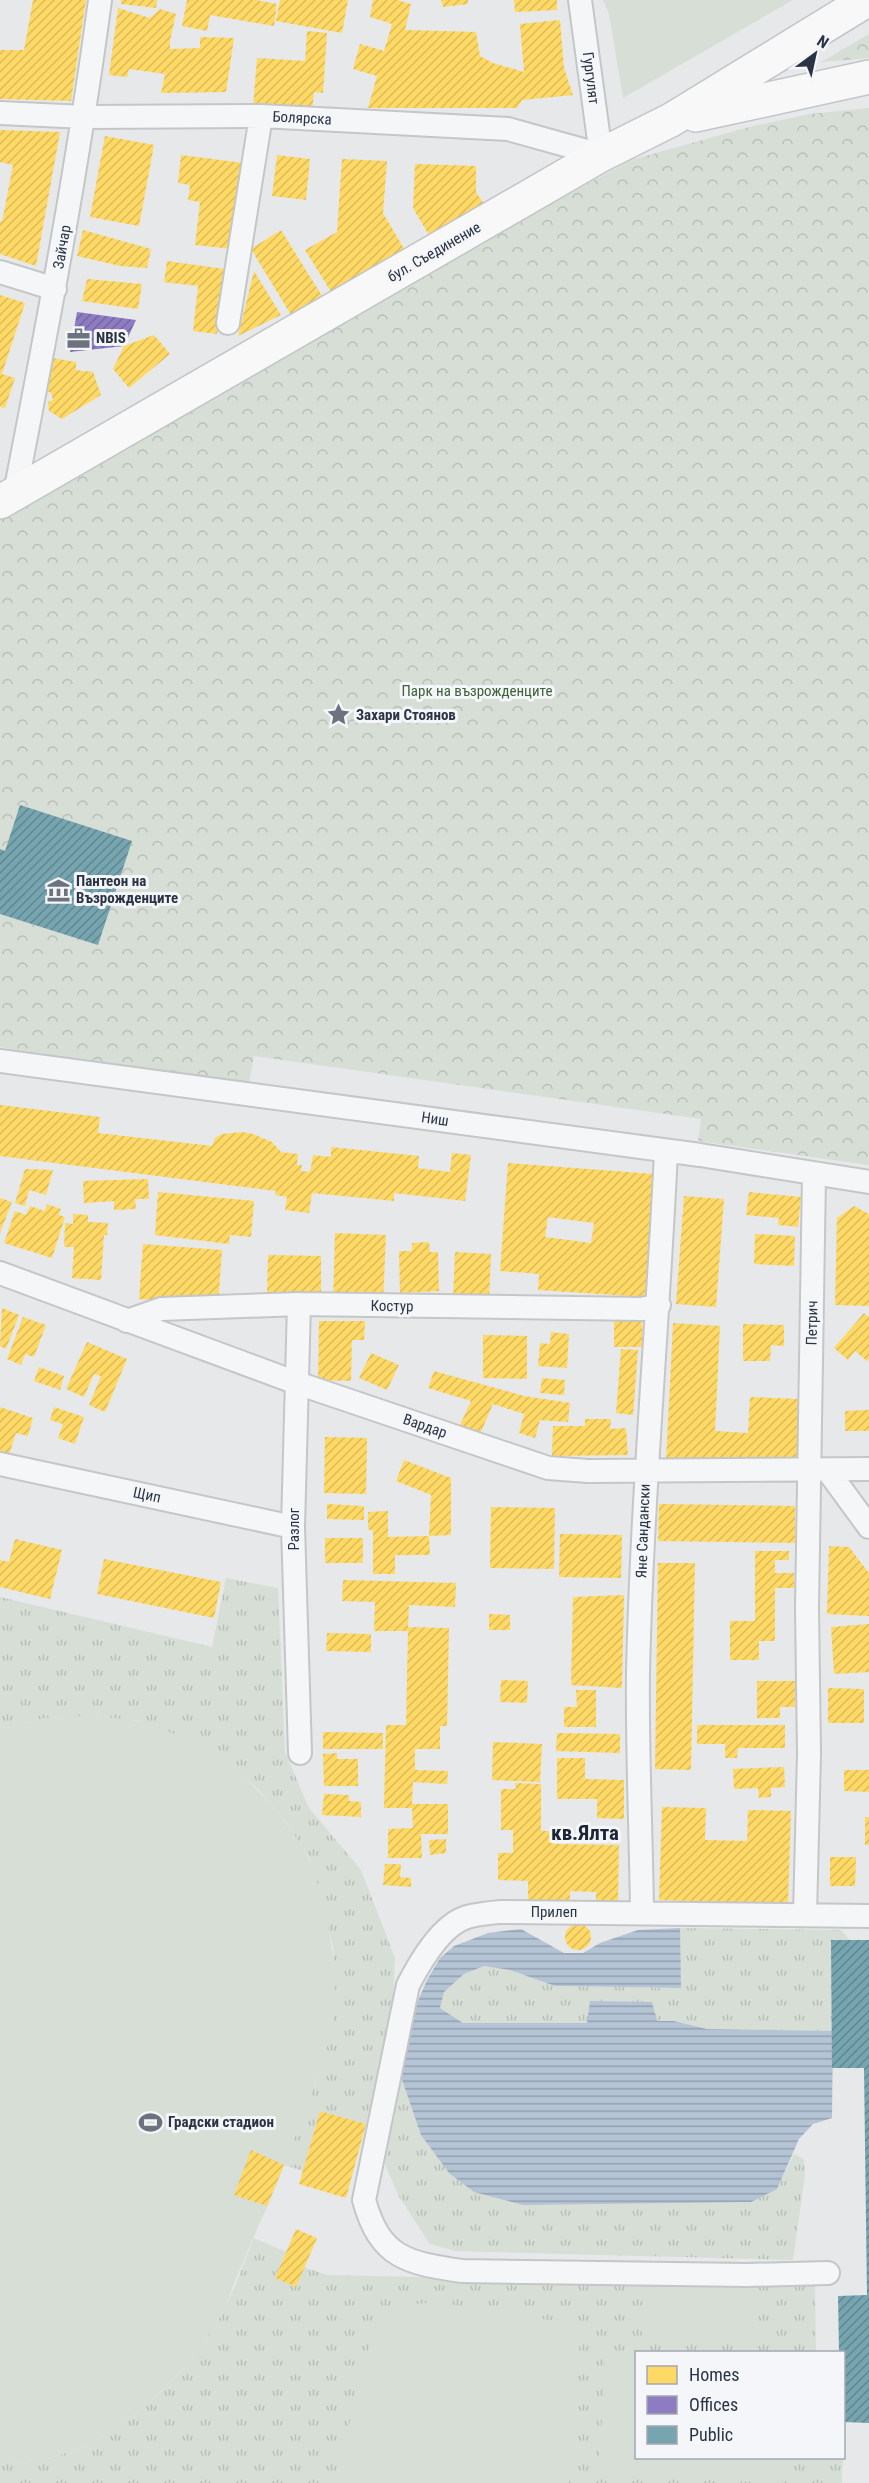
<svg xmlns="http://www.w3.org/2000/svg" width="869" height="2483" viewBox="0 0 869 2483" font-family="'Roboto Condensed',sans-serif">
<defs>
<pattern id="grass-tufts" width="24" height="20" patternUnits="userSpaceOnUse" patternTransform="scale(1.5)"><rect width="24" height="20" fill="#d6ded6"/><path d="M3 7l-1-3M5 7V3M7 7l1-3M15 17l-1-3M17 17v-4M19 17l1-3" fill="none" stroke="#b8bfb9"/></pattern>
<pattern id="park-crowns" width="20" height="18" patternUnits="userSpaceOnUse" patternTransform="scale(1.5)"><rect width="20" height="18" fill="#d6ded6"/><path d="M2 6a3 3 0 1 1 6 0M12 15a3 3 0 1 1 6 0" fill="none" stroke="#b8bfb9"/></pattern>
<pattern id="water-rules" width="6" height="5" patternUnits="userSpaceOnUse" patternTransform="scale(1.5)"><rect width="6" height="5" fill="#b4c4d5"/><path d="M0 2.5h6" fill="none" stroke="#93a0af"/></pattern>
<pattern id="homes-hatch" width="6" height="6" patternUnits="userSpaceOnUse" patternTransform="scale(1.5)"><rect width="6" height="6" fill="#ffd966"/><path d="M-1 1l2-2M0 6l6-6M5 7l2-2" fill="none" stroke="#dbbb5a"/></pattern>
<pattern id="offices-hatch" width="6" height="6" patternUnits="userSpaceOnUse" patternTransform="scale(1.5)"><rect width="6" height="6" fill="#8e7cc3"/><path d="M-1 1l2-2M0 6l6-6M5 7l2-2" fill="none" stroke="#7466a0"/></pattern>
<pattern id="public-hatch" width="6" height="6" patternUnits="userSpaceOnUse" patternTransform="scale(1.5)"><rect width="6" height="6" fill="#76a5af"/><path d="M-1 1l2-2M0 6l6-6M5 7l2-2" fill="none" stroke="#618790"/></pattern>
</defs>
<rect width="100%" height="100%" fill="#e6e8ea"/>
<path fill="url(#grass-tufts)" d="M226,1578L278,1588L285,1752L309,1808L361,1870L395,1958L393,1999L366,2124L320,2111L303,2171L284,2165L317,2079L330,2035L335,1990L333,1947L310,1860L286,1822L257,1788L221,1760L183,1738L139,1721L94,1716L44,1718L0,1731V1597L212,1647Z
M680,1928L841,1930L850,1940L831,1941L833,2031L707,2029L674,2021H656L652,2002L587,2023H463L440,2008L444,1992L464,1974L484,1966L510,1970L555,1986L680,1988Z
M401,2077L421,2135L777,2189L794,2154L804,2159L805,2175L793,2260L456,2251L430,2244L398,2195L385,2164Z
M254,2238L286,2252L275,2278L296,2286L304,2267L327,2275L815,2286L816,2352H636V2458H843L842,2483H0V2464C92,2466 175,2394 219,2318C234,2293 243,2264 254,2238Z"/>
<path fill="url(#park-crowns)" d="M869,34V58L821,62Z
M869,108V1165L698,1141L701,1119L254,1056L248,1089L0,1047V511L20,496L631,160L749,127L810,114Z"/>
<path fill="#d6ded6" d="M603,0H793L623,98L609,14Z
M94,1716C109,1718 125,1718 140,1722C211,1741 274,1793 308,1858C317,1874 320,1895 324,1912C335,1953 339,1994 330,2035C324,2062 313,2088 304,2114C292,2144 281,2175 268,2205C256,2230 246,2256 235,2281C230,2294 226,2308 219,2319C172,2395 94,2465 0,2464V1731L44,1718Z
M643,2281L759,2284L758,2343L642,2341Z
M435,2302L581,2325L569,2483H334L375,2323L394,2306Z
M605,2356L636,2358V2458H783L782,2483L599,2476Z"/>
<path fill="url(#water-rules)" d="M680,1928L681,1988L555,1986L510,1970L484,1966L464,1974L444,1992L440,2008L463,2023H587L590,2001L652,2002L657,2021H674L707,2029L833,2031L832,2118L813,2124L799,2139L777,2189L751,2202L523,2205L474,2192L449,2173L421,2135L401,2077L417,2003L427,1980L440,1958L454,1946L488,1933L521,1929L564,1953H583L600,1943L638,1930Z"/>
<path fill="url(#homes-hatch)" fill-rule="evenodd" d="M33,0H86L71,101L0,99V50H24Z
M121,0H157L156,8L121,4Z
M187,0H256L277,4L274,26L210,15L207,31L182,26Z
M280,0H348L342,33L276,21Z
M373,0H397L411,4L405,30L476,32L480,56L493,63L524,72L520,24L560,20L564,68L573,95L522,100L517,108H368L377,76L353,69L360,44L384,51L392,24L370,17Z
M441,0H468V4L443,7Z
M514,0H557V10L515,12Z
M118,8L150,18L160,9L176,14L170,41V49L200,48V37L234,38L226,92L161,93L165,74L129,69L127,77L109,75Z
M307,31L327,33L323,93L314,92L312,113L253,107L257,58L305,61Z
M0,130L60,132L36,266L0,254V221L2,222L13,165L0,162Z
M105,136L154,145L139,226L90,217Z
M181,155L244,163L233,249L195,245L200,202L188,200L190,185L178,183Z
M277,155L310,159L306,200L272,196Z
M342,159L387,161L383,213L406,252L333,295L305,250L337,232Z
M415,164L476,166V192L488,210L433,242L413,208Z
M83,230L151,249L147,268L120,266L77,256Z
M281,230L322,296L291,315L251,249Z
M167,261L225,269L217,334L193,331L198,286L164,282Z
M254,271L281,315L238,336Z
M87,279L142,284L138,309L82,301Z
M0,295L25,303L2,374L15,378L5,408L0,407Z
M154,335L170,354L129,388L113,369L124,346Z
M52,358L76,362V370L93,372L101,395L62,419L49,411L48,402L53,400L51,393L47,391Z
M0,1105L100,1117L98,1133L212,1146L215,1138L222,1134L242,1132L253,1134L272,1142L281,1152L298,1154L297,1165H302L301,1171L310,1172L313,1155L331,1157V1147L419,1156L418,1168L450,1172L452,1153L471,1155L465,1201L394,1193V1201L312,1193L309,1213L285,1210L287,1197L275,1195L276,1191L0,1156Z
M508,1163L654,1174L645,1297L538,1290L539,1274L500,1271ZM548,1217L594,1223L591,1243L545,1237Z
M25,1169L53,1170L46,1195L29,1190L25,1206L15,1203Z
M148,1179L149,1199H135L136,1209L114,1210V1201L84,1203L83,1181Z
M158,1192L254,1201L251,1237L230,1235L229,1244L155,1235Z
M749,1192L801,1197L798,1227L778,1225L779,1218L746,1215Z
M684,1196L724,1199L716,1307L676,1304Z
M0,1198L12,1202L0,1233Z
M47,1204L61,1209L59,1215L65,1217L52,1258L4,1243L15,1211L26,1215L30,1206L45,1211Z
M854,1206L869,1214V1306L835,1305L837,1218Z
M73,1214L88,1215V1222L108,1223L107,1235H104L101,1280L72,1278L74,1247H64L65,1223L73,1224Z
M335,1233L386,1235L383,1301L333,1299Z
M755,1234L795,1236L794,1266L754,1264Z
M429,1242L430,1252H438L439,1291L400,1293L399,1251H412V1243Z
M143,1244L222,1250L218,1305L139,1299Z
M455,1252L491,1254L489,1301L453,1299Z
M268,1255L321,1256V1294L267,1293Z
M2,1308L19,1315L6,1349L0,1346Z
M864,1313L869,1317V1360L867,1361L855,1351L848,1360L834,1348Z
M23,1317L46,1325L34,1357L25,1354L21,1365L7,1359Z
M614,1318H642L643,1347H614Z
M319,1321H365L364,1340H352L351,1381L318,1380Z
M673,1323L720,1326L715,1431L748,1433L750,1397L799,1399L796,1468L666,1461Z
M743,1324L784,1325V1346L771,1345L770,1361H743Z
M551,1332L569,1334L567,1368L538,1366L540,1343L550,1344Z
M483,1335L527,1336V1379L483,1378Z
M87,1342L127,1359L105,1412L89,1405L101,1376L94,1374L84,1397L66,1389Z
M621,1349L638,1350L633,1415L616,1413Z
M371,1353L399,1365L387,1390L359,1378Z
M39,1367L64,1376L60,1390L34,1381Z
M434,1371L524,1396L570,1403L568,1422L540,1420L535,1438L519,1433L524,1414L493,1404L480,1434L460,1425L471,1401L428,1388Z
M542,1378L565,1380L564,1395L540,1393Z
M0,1407L33,1418L28,1436L16,1433L8,1458L0,1456Z
M54,1407L84,1417L75,1444L58,1438L63,1424L50,1420Z
M869,1410V1431H845V1411Z
M585,1419H611L610,1429L626,1428L628,1455L552,1456L553,1426H585Z
M325,1437L367,1438L366,1494L324,1493Z
M404,1460L451,1478V1535L429,1536L430,1555H395V1574H373V1531L368,1529V1512L388,1511V1537L429,1536L431,1495L396,1481Z
M327,1504L364,1506V1520L327,1519Z
M659,1504L795,1506V1543L658,1541Z
M491,1507L555,1508L554,1569L490,1568Z
M560,1534L622,1535L621,1578L559,1577Z
M325,1538H363V1563H325Z
M15,1539L62,1550L50,1599L0,1587V1560L9,1562Z
M829,1546L849,1547L869,1573V1616L827,1614Z
M755,1551H789V1560H775V1573H794V1588H775V1641H759V1660H730V1621H755Z
M104,1559L221,1582L214,1618L97,1594Z
M658,1563H695L691,1770L655,1769Z
M343,1580L456,1583L455,1607L409,1605L408,1627L449,1628L447,1726H440V1749H415V1770L448,1771L447,1784L413,1782L412,1804H448V1834H421L422,1858H388V1829L413,1828L412,1808H384L386,1725H406L408,1631H374L375,1602L342,1601Z
M624,1595L622,1688L571,1685L573,1597Z
M489,1614L510,1615V1630H489Z
M869,1624V1672L834,1674L831,1627Z
M327,1633L371,1634V1652L326,1651Z
M501,1680L528,1681L527,1703L500,1702Z
M757,1681H795V1707H780V1718H757Z
M828,1688L864,1689V1723H828Z
M576,1690H596V1727H564V1707H577Z
M697,1725H785V1748H738L737,1758H725V1744H697Z
M323,1732L383,1733V1749H323Z
M557,1733L620,1734V1753L556,1751Z
M493,1742L542,1744L540,1782L492,1780Z
M337,1753V1759H358V1786H324L323,1754Z
M557,1758H585V1779L624,1780V1819L597,1818V1799H557Z
M784,1767L785,1787L771,1788V1797L759,1798L758,1788L734,1789L733,1769Z
M844,1770H869V1792L844,1791Z
M515,1783L541,1784V1831H554V1844L619,1845L618,1902H596V1892L570,1891V1904H528V1881L498,1880V1853H513V1830H501V1789H516Z
M324,1794L349,1795V1801L361,1802V1817L322,1815Z
M662,1807L706,1808L705,1840L747,1841L748,1810L791,1811L788,1904L659,1900Z
M865,1817H869V1845H865Z
M446,1839V1853L430,1855L429,1840Z
M830,1857H856L855,1886H830Z
M385,1864H401L400,1877L411,1878V1887L383,1885Z
M565 1937a13 13 0 1 1 26 0a13 13 0 1 1-26 0Z
M320,2111L366,2124L346,2198L299,2184Z
M251,2150L284,2165L267,2206L234,2195Z
M296,2229L317,2238L296,2287L275,2278Z"/>
<path fill="url(#offices-hatch)" d="M77,312L136,320L124,346L70,352Z"/>
<path fill="url(#public-hatch)" d="M20,805L132,841L98,945L0,914V849L5,851Z
M831,1940H869V2423L844,2422V2352H839L838,2296L867,2295L864,2068H832Z"/>
<g fill="none" stroke-linecap="round" stroke-linejoin="round">
<defs>
<path id="minor" d="M0,113L85,117L261,116L508,129L601,155L580,0
M0,272L55,289
M228,323L261,116
M15,493C47,329 78,166 100,0
M0,1061L700,1155L869,1182
M0,1273L297,1383L548,1468L588,1471L869,1469
M299,1304L293,1527L300,1753
M127,1321L161,1309L299,1304L642,1309L659,1305
M0,1464L293,1527
M828,1471L869,1527
M642,1912C641,1832 637,1752 638,1672C642,1498 658,1324 666,1151
M805,1915L809,1754L807,1608L814,1175
M828,2273L747,2275L462,2271C407,2263 380,2258 364,2200L408,1985C420,1962 441,1925 467,1917C477,1914 489,1913 500,1912L869,1916"/>
<path id="primary" d="M696,115L869,77
M0,502L601,155L671,120L867,0"/>
</defs>
<use href="#minor" stroke="#c4c6c8" stroke-width="26"/>
<use href="#primary" stroke="#c2c5c8" stroke-width="36"/>
<use href="#minor" stroke="#f5f6f7" stroke-width="22"/>
<use href="#primary" stroke="#f8f8f8" stroke-width="33"/>
</g>
<defs>
<symbol id="office-bare" viewBox="-9 -9 18 18"><path d="M-6-3h4V-5.5h4V-3h4V5H-6ZM-1-4.5V-3h2v-1.5ZM-6 0V1H6V0Z" fill="#6c737f" stroke="#f4f6f9" stroke-width="2.5" paint-order="stroke"/></symbol>
<symbol id="sight-bare" viewBox="-9 -9 18 18"><path d="M0-6L1.8-2.2L6-1.7L2.9 1.2L3.7 5.4L0 3.3L-3.7 5.4L-2.9 1.2L-6-1.7L-1.8-2.2Z" fill="#6c737f" stroke="#f4f6f9" stroke-width="2.5" paint-order="stroke"/></symbol>
<symbol id="museum-bare" viewBox="-9 -9 18 18"><path d="M0-6L6-3V-2H-6V-3ZM-5-1h2V3h-2ZM-1-1h2V3h-2ZM3-1h2V3H3ZM-6 4H6V6H-6Z" fill="#6c737f" stroke="#f4f6f9" stroke-width="2.5" paint-order="stroke"/></symbol>
<symbol id="stadium-bare" viewBox="-9 -9 18 18"><path d="M0-5a6.5 5 0 1 0 0 10a6.5 5 0 1 0 0-10ZM-3.5-1.8h7v3.6h-7Z" fill="#6c737f" stroke="#f4f6f9" stroke-width="2.5" paint-order="stroke"/></symbol>
</defs>
<g fill-rule="evenodd">
<use href="#office-bare" x="62" y="322" width="33" height="33"/>
<use href="#sight-bare" x="322" y="698" width="33" height="33"/>
<use href="#museum-bare" x="42" y="874" width="33" height="33"/>
<use href="#stadium-bare" x="134" y="2106" width="33" height="33"/>
</g>
<g text-anchor="middle" dominant-baseline="central" stroke-width="6" stroke-linejoin="round" paint-order="stroke">
<g font-size="15" fill="#2b3445" stroke="#f4f6f9">
<text transform="translate(591 78) rotate(83)">Гургулят</text>
<text transform="translate(302 118) rotate(3)">Болярска</text>
<text transform="translate(62 247) rotate(-80)">Зайчар</text>
<text transform="translate(434 252) rotate(-30)">бул. Съединение</text>
<text transform="translate(435 1119) rotate(8)">Ниш</text>
<text transform="translate(392 1306) rotate(1)">Костур</text>
<text transform="translate(812 1323) rotate(-89)">Петрич</text>
<text transform="translate(425 1426) rotate(19)">Вардар</text>
<text transform="translate(147 1495) rotate(12)">Щип</text>
<text transform="translate(294 1529) rotate(-90)">Разлог</text>
<text transform="translate(643 1531) rotate(-88)">Яне Сандански</text>
<text x="554" y="1912">Прилеп</text>
</g>
<g font-size="15" font-weight="bold" fill="#2b3445" stroke="#f4f6f9" text-anchor="start">
<text x="96" y="338">NBIS</text>
<text x="356" y="715">Захари Стоянов</text>
<text x="76" y="881">Пантеон на<tspan x="76" dy="17">Възрожденците</tspan></text>
<text x="168" y="2122">Градски стадион</text>
</g>
<g font-size="15" fill="#3f6138" stroke="#f4f6f9">
<text x="477" y="691">Парк на възрожденците</text>
</g>
<g font-size="21" font-weight="bold" fill="#1d2536" stroke="#f4f6f9">
<text x="585" y="1833">кв.Ялта</text>
</g>
</g>
<rect x="635" y="2351" width="210" height="108" fill="#f4f6f9" stroke="#a4a8b1" stroke-width="1.5"/>
<rect x="647" y="2366" width="30" height="18" fill="#ffd966" stroke="#a4a8b1" stroke-width="1.5"/>
<text x="689" y="2381" font-size="18" fill="#2b3445">Homes</text>
<rect x="647" y="2396" width="30" height="18" fill="#8e7cc3" stroke="#a4a8b1" stroke-width="1.5"/>
<text x="689" y="2411" font-size="18" fill="#2b3445">Offices</text>
<rect x="647" y="2426" width="30" height="18" fill="#76a5af" stroke="#a4a8b1" stroke-width="1.5"/>
<text x="689" y="2441" font-size="18" fill="#2b3445">Public</text>
<g transform="translate(815 54) rotate(33)" stroke="#f4f6f9" stroke-width="4.5" paint-order="stroke">
<path d="M0-4.5L10 22L0 15L-10 22Z" fill="#2b3445"/>
<text y="-9" font-size="16" font-weight="bold" text-anchor="middle" fill="#2b3445">N</text>
</g>
</svg>
